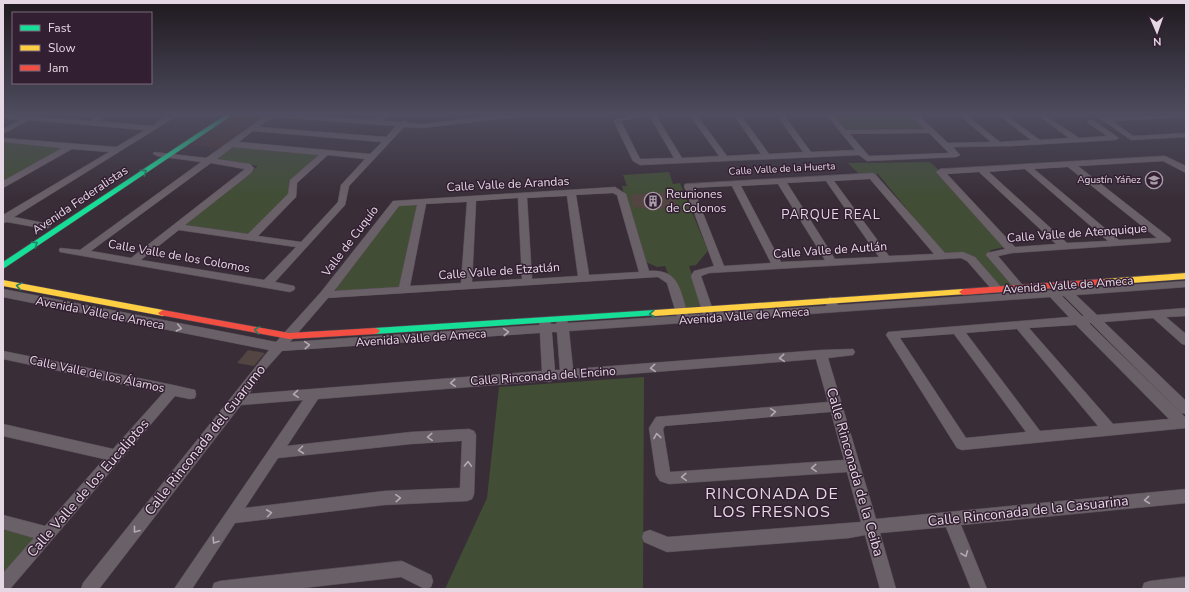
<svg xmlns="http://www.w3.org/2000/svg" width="1189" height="592" viewBox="0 0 1189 592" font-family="'Nunito Sans',sans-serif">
<rect width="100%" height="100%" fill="#392e38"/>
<path fill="#453233" d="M235,114L266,116L222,149L191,145Z"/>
<path fill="#414e35" d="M833,114H908L922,128L847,129Z
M3,142L67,147L3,184Z
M232,145L322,153L292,182L291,195L251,235L182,224L258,166L214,158Z
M930,162L938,169L937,172L1004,247L991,250L988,255L1014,286L998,288L973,259L943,253L878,174H859L848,163Z
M669,172L673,184L680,183L708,251L696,265L689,266L703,306L681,308L665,266L657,267L639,259L622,186H627L623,175Z
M400,203H413L418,205L401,289L338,293L335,289Z
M644,377L643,589H445L487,498L499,387Z
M3,528L40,537L3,576Z"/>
<path fill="#524542" d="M673,192L677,206H668L659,210L633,207L630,197L634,194Z
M248,350L265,353L254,366L237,363Z"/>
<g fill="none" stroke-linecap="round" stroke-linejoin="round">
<defs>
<path id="street" d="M3,114L90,121L102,114H110L99,121L152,126L165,117L172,119L14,217L49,224L51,226L46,229L7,222L3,223V215L109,152L72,149L3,188V181L62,148L3,142V138L116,147L145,130L29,120L3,134V129L20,120L3,118Z
M255,114H284L375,120L382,114H389L383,121L401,122L405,120L408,123L422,124L508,114H528L524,116L422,128L404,127L349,186L345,205L275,282L294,286L295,288L294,290L290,292L60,252L59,250L60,248L80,250L201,162L157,156L153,154L154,152L206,158L264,117L255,116ZM273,117L396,126L386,137L259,127ZM253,131L382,142L370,154L239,142ZM233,147L319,155L290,180L288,194L248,234L185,225L251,173L254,168L250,164L217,159ZM328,155L365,159L341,185L338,202L301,242L258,236L296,197L297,183ZM211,163L245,169L131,258L91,251ZM179,230L296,247L264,280L141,260Z
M637,114H655L682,158L719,156L689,114H696L727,156L761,154L733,114H740L769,154L803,152L776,114H783L811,152L855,150L826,114H833L846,130L924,129L909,114H917L948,143L991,142L958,114H965L1000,142L1031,140L997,114H1004L1040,140L1069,138L1036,114H1043L1079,138L1107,136L1088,123L1087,121L1091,119L1119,138L1115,140L1010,146L953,147L960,155L956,157L867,161L859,155L640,165L633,161L613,120ZM649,115L674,158L640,159L621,121ZM929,133L949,153L869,156L850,134Z
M1168,114H1186V117L1112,121L1133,136L1186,133V137L1131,140L1101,119L1105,117Z
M1165,156L1186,166V173L1163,161L1078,166L1170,238L1171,240L1170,242L1012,253L998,256L1025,288L1020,292L1016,290L986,255L987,253L1005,249L936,172L940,169ZM1068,167L1157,238L1119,240L1034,169ZM1025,169L1108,241L1067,243L989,172ZM979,172L1056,244L1015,247L947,174Z
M872,173L875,174L945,253L963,252L975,257L1002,288L1003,290L1002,292H994L967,261L961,258L709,273L701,276L714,313L827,306L824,301L830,297L834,298L838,305L1186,281V287L1076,295L1097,315L1186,308V316L1166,317L1186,334V345L1182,344L1153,318L1104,322L1186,401V414L1181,413L1091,323H1089L1186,418V428L962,450L957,448L888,338L886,335L888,332L1069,317L1050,297L569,331L573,369L821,350L853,349L855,352L853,355L828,358L876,519L1186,489V503L961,525L987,589H971L946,527L880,533L896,589H880L865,535L849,538L667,552L644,542L642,537L644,532L650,530L668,537L861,522L847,472L669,484L660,481L656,475L649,428L656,417L828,402L816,359L554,380L549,382L545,381L318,399L287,446L411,432L469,429L474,431L476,435L474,494L472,499L467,501L384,505L235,523L192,589H174L303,400L241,405L99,589H81L83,583L269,350L3,297V289L276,342L321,292L393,201L615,187L626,194L649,271C680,269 680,291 688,315L703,314L691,276L694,271L714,266L684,186L685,184ZM870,179L934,254L889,256L834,181ZM826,181L879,257L835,259L787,183ZM778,184L825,260L781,262L741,186ZM732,186L771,263L724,266L693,188ZM613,193L617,195L639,272L589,275L576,195ZM567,196L578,276L532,279L527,198ZM518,198L522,279L472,282L476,201ZM467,202L461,283L410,286L426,204ZM417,205L399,287L334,291L399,206ZM658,277L667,283L677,316L568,323L566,319H558L556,324H551L549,320H541L539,325L290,342L328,298ZM1062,296H1064L1084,316H1082ZM1076,325L1169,419L1113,424L1029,328ZM1017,329L1098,426L1040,431L966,333ZM552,332H557L560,370H555ZM540,333L542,371L249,394L265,370L282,351ZM954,334L1026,432L966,438L900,338ZM831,412L844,460L670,472L663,429L665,426ZM462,441L460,488L384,491L245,508L278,458L411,444Z
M3,351L173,385L195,390L196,394L195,398L190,399L175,396L10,589H3V573L34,538L3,529V515L45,526L104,459L3,436V424L113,449L163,393L3,359Z
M402,561L431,575L433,581L431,587L425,589L401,577L294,589H212L214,583L220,581Z
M1186,577V589H1142L1144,583L1150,581Z"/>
<path id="fast" d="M227,114H234L3,269V262Z
M655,310L658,311L660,313L658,315L375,334L372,333L370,331L372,329L375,328Z"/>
<path id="slow" d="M1186,273V279L1104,285L1100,282L1104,279Z
M3,280L163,310L168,313L163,316L3,286Z
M963,289L966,290L967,292L966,294L655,316L650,313L655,310Z"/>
<path id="jam" d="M1104,279L1108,282L1107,284L963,295L959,292L963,289Z
M163,310L289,333L375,328L378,329L380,331L378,333L375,334L289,339L160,315L158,313Z"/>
</defs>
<use href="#street" stroke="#574d56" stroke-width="1"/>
<use href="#fast" stroke="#574d56" stroke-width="1"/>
<use href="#slow" stroke="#574d56" stroke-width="1"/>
<use href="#jam" stroke="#574d56" stroke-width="1"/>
<use href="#street" fill="#6a6068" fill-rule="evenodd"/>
<use href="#fast" fill="#16e098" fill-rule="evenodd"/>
<use href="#slow" fill="#ffcf43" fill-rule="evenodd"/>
<use href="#jam" fill="#f24e42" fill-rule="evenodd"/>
</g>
<defs><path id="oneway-chevron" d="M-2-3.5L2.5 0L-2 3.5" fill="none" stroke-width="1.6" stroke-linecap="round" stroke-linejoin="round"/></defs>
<g stroke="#248065">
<use href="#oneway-chevron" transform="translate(144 172) rotate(-34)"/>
<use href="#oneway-chevron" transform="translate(35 244) rotate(-34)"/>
<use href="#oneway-chevron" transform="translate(19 286) rotate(-169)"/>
<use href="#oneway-chevron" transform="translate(652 314) rotate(176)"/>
<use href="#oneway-chevron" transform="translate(257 330) rotate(-170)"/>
</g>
<g stroke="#b4a8b2">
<use href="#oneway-chevron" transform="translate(179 328) rotate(11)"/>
<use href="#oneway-chevron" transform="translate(506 332) rotate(-4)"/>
<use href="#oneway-chevron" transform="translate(307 345) rotate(-4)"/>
<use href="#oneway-chevron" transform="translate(782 358) rotate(175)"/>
<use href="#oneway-chevron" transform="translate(653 368) rotate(175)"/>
<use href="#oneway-chevron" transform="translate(453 383) rotate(176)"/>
<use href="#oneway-chevron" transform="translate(296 394) rotate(175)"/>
<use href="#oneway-chevron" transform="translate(773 412) rotate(-5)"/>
<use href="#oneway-chevron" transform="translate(657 436) rotate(-99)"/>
<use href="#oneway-chevron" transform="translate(430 437) rotate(177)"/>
<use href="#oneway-chevron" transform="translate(301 450) rotate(173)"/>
<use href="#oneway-chevron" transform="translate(468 464) rotate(-88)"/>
<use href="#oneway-chevron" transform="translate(814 468) rotate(176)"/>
<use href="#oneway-chevron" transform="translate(684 477) rotate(176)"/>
<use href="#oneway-chevron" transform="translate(398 498) rotate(-3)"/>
<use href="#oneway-chevron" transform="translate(1147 500) rotate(174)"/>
<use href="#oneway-chevron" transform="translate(269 513) rotate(-7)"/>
<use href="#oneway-chevron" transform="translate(136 530) rotate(128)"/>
<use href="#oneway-chevron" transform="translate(215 541) rotate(124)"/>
<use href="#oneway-chevron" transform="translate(965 554) rotate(68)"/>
</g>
<linearGradient id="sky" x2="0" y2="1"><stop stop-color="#1f191f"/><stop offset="0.58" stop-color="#4e4c5e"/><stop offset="1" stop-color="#4e4c5e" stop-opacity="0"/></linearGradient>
<rect width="1189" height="197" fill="url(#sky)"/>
<defs>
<symbol id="school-ring" viewBox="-11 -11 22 22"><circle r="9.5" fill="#331f32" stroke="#a99ca8" stroke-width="1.5"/><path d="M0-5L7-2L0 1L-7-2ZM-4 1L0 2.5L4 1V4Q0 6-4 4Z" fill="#a99ca8"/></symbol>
<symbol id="building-ring" viewBox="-11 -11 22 22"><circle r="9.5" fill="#331f32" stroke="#a99ca8" stroke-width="1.5"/><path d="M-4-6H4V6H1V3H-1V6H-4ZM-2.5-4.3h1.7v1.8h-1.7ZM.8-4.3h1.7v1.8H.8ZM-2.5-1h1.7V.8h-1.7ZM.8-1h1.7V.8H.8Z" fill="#a99ca8"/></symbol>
</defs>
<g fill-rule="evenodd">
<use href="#school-ring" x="1144" y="170" width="20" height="20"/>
<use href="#building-ring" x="643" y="191" width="20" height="20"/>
</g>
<g text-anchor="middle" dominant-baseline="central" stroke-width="3" stroke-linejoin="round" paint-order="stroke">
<g font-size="10" fill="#e5d8e4" stroke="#331f32">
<text transform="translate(782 169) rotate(-3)">Calle Valle de la Huerta</text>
</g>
<g font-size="10" fill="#e5d8e4" stroke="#331f32" text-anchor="end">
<text x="1141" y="180">Agustín Yáñez</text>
</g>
<g font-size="12" fill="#e5d8e4" stroke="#331f32">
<text transform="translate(508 184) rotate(-3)">Calle Valle de Arandas</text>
<text transform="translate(80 200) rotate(-34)">Avenida Federalistas</text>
<text transform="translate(1077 233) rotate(-4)">Calle Valle de Atenquique</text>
<text transform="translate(350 241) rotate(-53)">Valle de Cuquío</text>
<text transform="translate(830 250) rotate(-4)">Calle Valle de Autlán</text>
<text transform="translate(179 256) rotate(10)">Calle Valle de los Colomos</text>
<text transform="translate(499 271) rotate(-4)">Calle Valle de Etzatlán</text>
<text transform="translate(1068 285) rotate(-4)">Avenida Valle de Ameca</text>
<text transform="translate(100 313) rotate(11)">Avenida Valle de Ameca</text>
<text transform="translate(744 316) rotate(-4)">Avenida Valle de Ameca</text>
<text transform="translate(421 338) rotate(-4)">Avenida Valle de Ameca</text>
<text transform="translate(97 374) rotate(12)">Calle Valle de los Álamos</text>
<text transform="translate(543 376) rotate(-4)">Calle Rinconada del Encino</text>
</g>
<g font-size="12" fill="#e5d8e4" stroke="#331f32" text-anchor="start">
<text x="666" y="194">Reuniones<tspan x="666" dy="14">de Colonos</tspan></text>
</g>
<g font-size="13" letter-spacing="1" fill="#e5d8e4" stroke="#331f32">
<text x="831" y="215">PARQUE REAL</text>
</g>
<g font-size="14" fill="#e5d8e4" stroke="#331f32">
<text transform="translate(205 440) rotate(-52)">Calle Rinconada del Guarumo</text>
<text transform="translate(855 472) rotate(74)">Calle Rinconada de la Ceiba</text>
<text transform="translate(88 488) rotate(-49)">Calle Valle de los Eucaliptos</text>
<text transform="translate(1028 511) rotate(-6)">Calle Rinconada de la Casuarina</text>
</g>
<g font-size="16" letter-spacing="1" fill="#e5d8e4" stroke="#331f32">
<text x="772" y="494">RINCONADA DE<tspan x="772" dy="18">LOS FRESNOS</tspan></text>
</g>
</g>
<rect width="1189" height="592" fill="none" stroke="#e5d8e4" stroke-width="8"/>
<rect x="12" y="12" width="140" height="72" fill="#331f32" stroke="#7a6979"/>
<rect x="20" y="25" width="20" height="6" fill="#16e098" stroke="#7a6979"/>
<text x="48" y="32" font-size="12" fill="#e5d8e4">Fast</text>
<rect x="20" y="45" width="20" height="6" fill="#ffcf43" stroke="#7a6979"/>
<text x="48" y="52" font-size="12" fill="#e5d8e4">Slow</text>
<rect x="20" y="65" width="20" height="6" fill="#f24e42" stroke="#7a6979"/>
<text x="48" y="72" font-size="12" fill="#e5d8e4">Jam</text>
<g transform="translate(1157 32) rotate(178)" stroke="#331f32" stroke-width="3" paint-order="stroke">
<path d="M0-3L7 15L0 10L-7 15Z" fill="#e5d8e4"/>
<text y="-6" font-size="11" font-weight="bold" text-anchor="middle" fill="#e5d8e4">N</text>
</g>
</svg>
